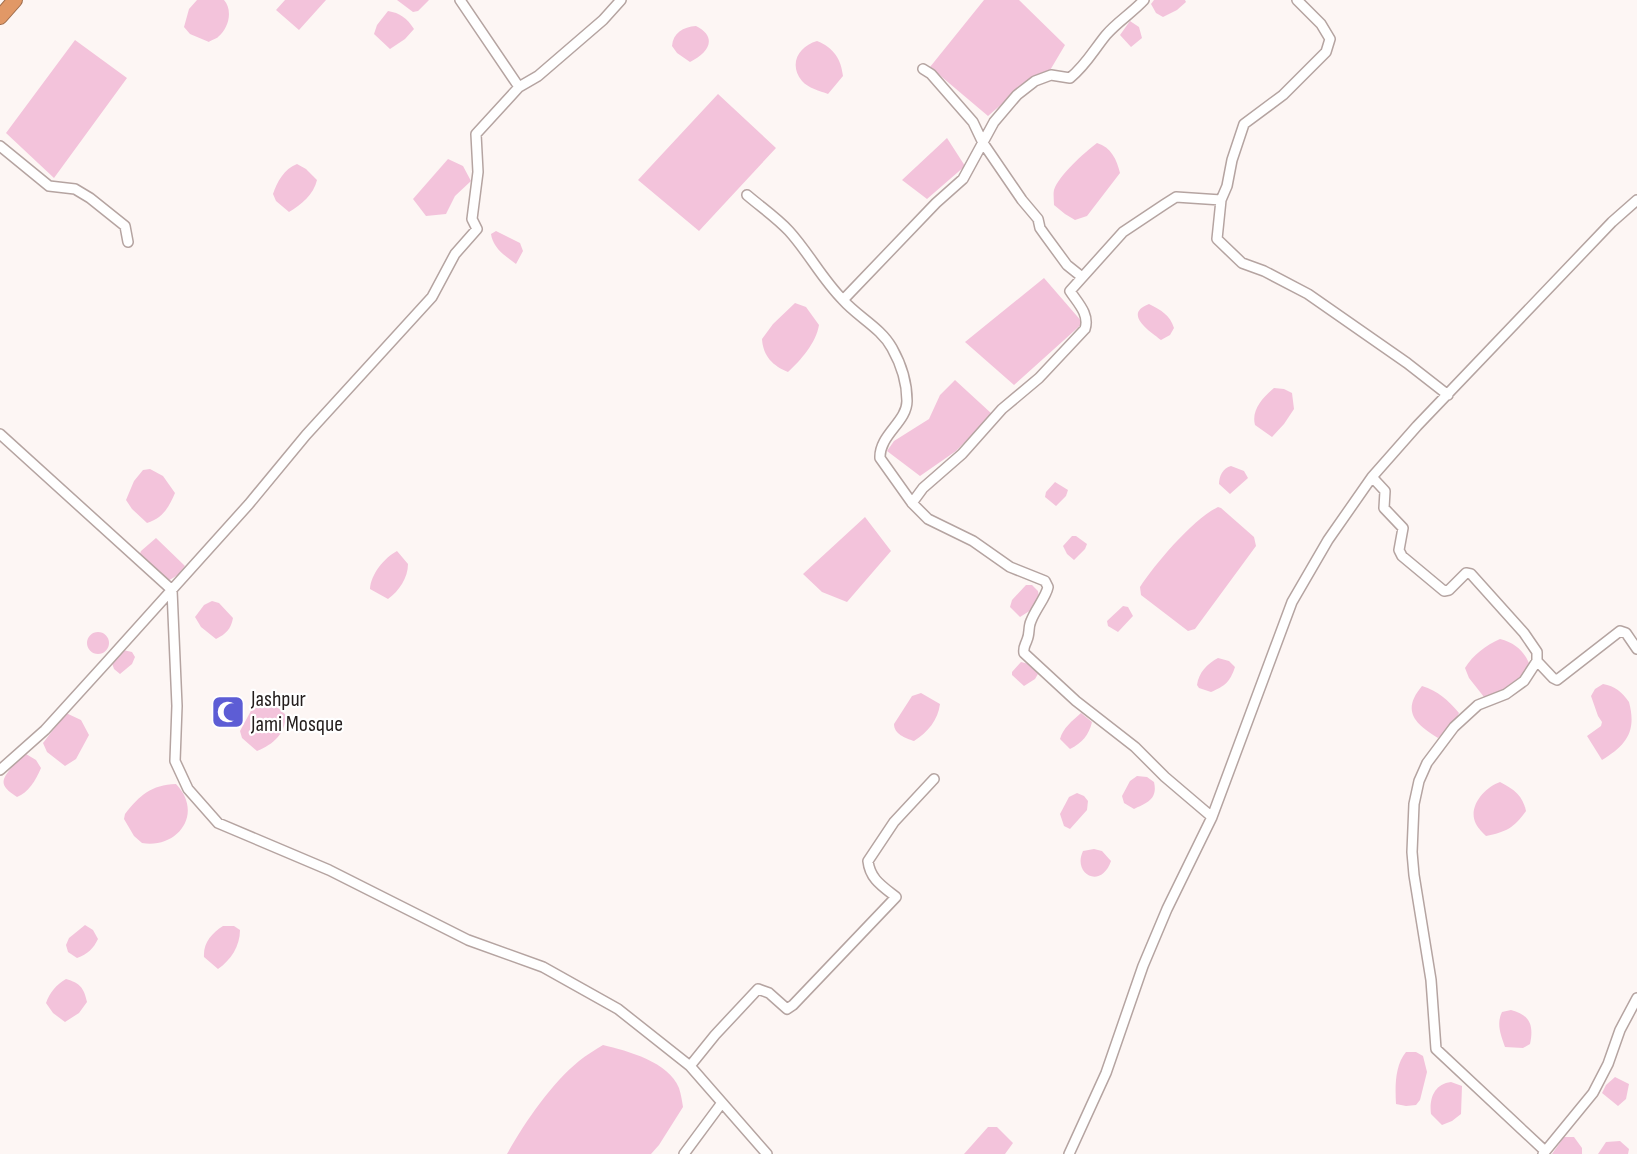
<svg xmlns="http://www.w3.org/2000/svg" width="1637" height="1154" viewBox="0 0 1637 1154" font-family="'Sofia Sans Condensed',sans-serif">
<rect width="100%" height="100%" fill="#fdf6f4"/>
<path fill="#f3c3db" d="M197,0H224C233,10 229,28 218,37C218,38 209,41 209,42L190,34L184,27L189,9Z
M285,0H326L299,30L276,10Z
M397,0H429L418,11L413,12Z
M984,0H1019L1065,45L1049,72L1032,78L988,116L930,67Z
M1154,0H1185L1186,2L1177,10L1163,17L1156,13L1151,4Z
M388,11C400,13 407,18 414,29L405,39L390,49L374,34L377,25Z
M1130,21L1139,27L1142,38L1131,47L1120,35Z
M696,26C718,37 709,53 690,62L677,53L672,46C673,33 683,27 696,26Z
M75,40L127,78L54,178L6,133Z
M817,41C834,48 841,59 843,76L828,94C820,91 808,88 802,81C788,64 799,46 817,41Z
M718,94L776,148L699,231L638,180Z
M947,138L965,166L927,199L902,180Z
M1097,143C1111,147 1117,160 1120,173L1087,216L1075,220L1065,214L1054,205C1054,200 1053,194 1054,190C1059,175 1084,153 1097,143Z
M448,159L463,166L471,181L455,196L446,214L426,216L413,199Z
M297,164L306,169L317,180C314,194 301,205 289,212L276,201L273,194C277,182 284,169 297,164Z
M496,231L520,243L523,251L516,264C505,256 493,248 491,234Z
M1044,278L1083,323L1014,385L965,342Z
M795,303L806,307L819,325C816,343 801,360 788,372C773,366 763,356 762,339L773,324Z
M1149,304C1161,310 1170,315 1174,328L1170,335L1161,340C1151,332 1122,314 1149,304Z
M955,380L992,414L956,451L920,476L887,451L894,441L929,419L940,395Z
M1274,388L1284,389L1292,393L1294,409L1284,424L1272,437L1255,425C1251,410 1263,397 1274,388Z
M1231,466L1244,471L1248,478L1230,494L1219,484C1219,476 1223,468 1231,466Z
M150,469L163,476L175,493C169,507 163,518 147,523L132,509L126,500L134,481L143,470Z
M1055,482L1068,490L1066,496L1056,506L1045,497L1046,492Z
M1218,507L1221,508L1254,537L1256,546L1195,629L1188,631L1141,595L1140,587C1155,564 1193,519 1218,507Z
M865,517L891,551L847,602L822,592L803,574Z
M1072,536H1076L1087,544L1085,549L1074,560L1067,554L1063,546Z
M156,538L185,566L178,575L166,582L139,556L141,551Z
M397,551L408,564C408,578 399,591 388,599L370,589C371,574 384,558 397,551Z
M1026,585H1032L1038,591L1039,597L1031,610L1020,617L1010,607L1012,600Z
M212,601L219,603L233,618C231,629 226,634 216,639L201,627L195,617L204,605Z
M1123,606L1128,607L1133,616L1118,632L1108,626L1107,621Z
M87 643a11 11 0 1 1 22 0a11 11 0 1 1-22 0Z
M1500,639C1515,643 1523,650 1529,663C1520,684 1506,694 1484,697L1469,678L1465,668C1473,655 1486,645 1500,639Z
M123,650L132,652L135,657L132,664L120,674L114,669L112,663Z
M1218,658L1229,661L1235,667C1230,682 1225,686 1211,692L1199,688L1197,685C1199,672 1207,664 1218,658Z
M1021,662L1029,664L1038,674L1035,679L1024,686L1012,675V672Z
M1603,684C1615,686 1622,692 1629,702C1637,732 1626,745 1602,760L1587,736L1601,726L1602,722L1598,716L1591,696L1595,689Z
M1422,686C1438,691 1448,700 1459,713L1455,722L1438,738C1415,724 1401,711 1422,686Z
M921,693L940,704C938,720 928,732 914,741C905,738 894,734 894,724L912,696Z
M259,696L266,697L286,715C285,734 274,744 257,751L242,738L240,731Z
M66,713L81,720L89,735L76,759L65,766L47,752L43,743Z
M1081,713L1092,722C1089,735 1082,743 1070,749L1060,739C1063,728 1072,721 1081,713Z
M26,754L36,760L41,768C36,780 28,793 17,797C0,786 0,781 12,767C17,762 20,757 26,754Z
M1137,776L1147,777L1154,782C1158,799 1147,803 1134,809L1124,803L1122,796L1130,781Z
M1500,782C1514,789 1523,796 1526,811C1514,828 1506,832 1486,836C1483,833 1478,828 1476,824C1467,807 1485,787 1500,782Z
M176,784C204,813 178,849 142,843L134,836L124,819L125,814C140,795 151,785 176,784Z
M1077,793L1084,796L1088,801L1087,810L1070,829L1064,826L1060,814L1069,797Z
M1094,849L1102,851L1111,861C1101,890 1072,874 1083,851Z
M85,925L93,930L98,939C93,949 88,954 77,958L68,952L66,945L69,938Z
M223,926H234L240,930C240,946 231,960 218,969L204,957C203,943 212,933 223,926Z
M66,979C80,983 84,988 87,1002L79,1013L65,1022L53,1013L46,1003C50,992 56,985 66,979Z
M1511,1010C1530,1015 1534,1025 1530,1044L1523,1048L1505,1047C1501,1035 1496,1024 1502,1012Z
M603,1045C628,1051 669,1062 679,1088C681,1094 682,1101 683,1107L659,1145L651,1154H507C525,1122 551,1084 579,1061C586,1055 595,1050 603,1045Z
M1406,1052H1416L1423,1056L1427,1072L1420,1100L1416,1105L1406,1106L1396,1104C1395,1086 1395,1065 1406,1052Z
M1615,1077L1629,1084L1626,1099L1618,1106L1602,1093L1606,1085Z
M1451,1082L1462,1086L1461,1114L1452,1121L1442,1125L1431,1114C1429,1099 1434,1084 1451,1082Z
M988,1127H997L1013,1143L1005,1154H964Z
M1564,1137H1574L1582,1148V1154H1552Z
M1620,1141L1629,1149L1628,1154H1598L1606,1142Z"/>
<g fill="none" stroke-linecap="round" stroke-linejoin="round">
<defs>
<path id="minor" d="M460,0L519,87
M1297,0L1321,24L1330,39L1326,52L1283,95L1244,124L1232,160L1227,186L1221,200L1217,239L1242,263L1264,271L1308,294L1407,363L1448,395
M923,69L931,74L973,122L983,143L1022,200L1038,219L1040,228L1045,235L1067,265L1082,277
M0,146L49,186L75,189L90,198L125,226L128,242
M747,195C761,207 777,218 789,231C809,253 822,279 843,300C858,317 881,328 892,348C901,364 907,383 907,401C907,422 879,435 880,458L912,503L928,519L973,541L1010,567L1045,581L1048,587C1046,597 1035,610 1031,621C1028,627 1030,634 1027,640C1025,646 1023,647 1024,653L1076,701L1135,747L1165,777L1212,817
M843,300L936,203L963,179L994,122L1017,95L1035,81L1051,75L1070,78C1086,65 1093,51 1106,35C1117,22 1132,13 1144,0
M0,434L172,590L177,706L175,761L188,789L218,823L329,870L468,940L543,967L618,1009L690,1066L767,1154
M1372,477L1385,491L1384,508L1403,528L1399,550L1402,556L1444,591L1449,590L1466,573L1471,574L1524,633L1537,652V661L1524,681L1506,694L1478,705L1454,727L1427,763L1419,781L1414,804L1412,852L1414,875L1431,980L1436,1049L1545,1151
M912,503L923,488L962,454L1002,409L1039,378L1085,329C1090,314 1077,302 1070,291L1123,232L1165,204L1176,197L1221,200
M1537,661L1553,678L1557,680L1620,631L1626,633L1637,649
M0,770L45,730L105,664L249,504L306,435L432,297L455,254L477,229L472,219L478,172L476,134L519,87L538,76L603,20L621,0
M690,1066L715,1035L758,989L769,993L787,1009L793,1005L896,897C882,886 870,879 868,861L894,822L934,779
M684,1154L721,1104
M1069,1154L1106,1073L1143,966L1167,909L1212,817L1292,602L1328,540L1372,477L1417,426L1612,222L1637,200
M1543,1154L1593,1093L1608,1064L1620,1030L1637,998"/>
<path id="highway" d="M0,17L15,0"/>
</defs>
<use href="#minor" stroke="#b5a4a1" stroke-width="12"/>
<use href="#highway" stroke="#9e6d4c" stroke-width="16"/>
<use href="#minor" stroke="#fff" stroke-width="9"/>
<use href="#highway" stroke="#e19866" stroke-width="14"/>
</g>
<defs>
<symbol id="mosque-square" viewBox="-11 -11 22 22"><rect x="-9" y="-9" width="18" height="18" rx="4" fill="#5d5dd5" stroke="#fff"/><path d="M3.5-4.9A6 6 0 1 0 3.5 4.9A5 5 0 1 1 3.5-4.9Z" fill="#fff"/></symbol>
</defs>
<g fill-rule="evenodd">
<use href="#mosque-square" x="209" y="693" width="38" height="38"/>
</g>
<g text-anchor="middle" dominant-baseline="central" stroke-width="4.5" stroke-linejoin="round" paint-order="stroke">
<g font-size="22" fill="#231d1c" stroke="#fff" text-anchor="start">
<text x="251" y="699">Jashpur<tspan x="251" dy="25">Jami Mosque</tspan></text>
</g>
</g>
</svg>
